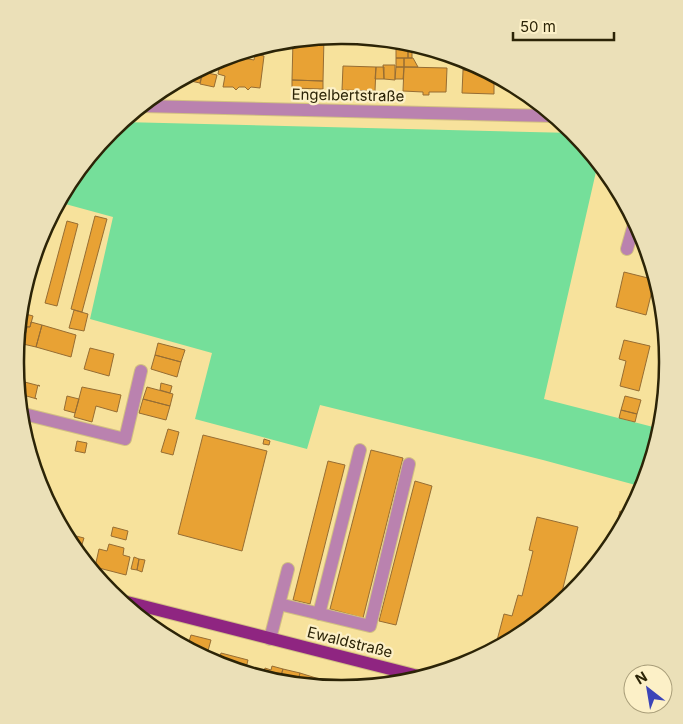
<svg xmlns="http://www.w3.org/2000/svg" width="683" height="724" viewBox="0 0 683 724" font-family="Inter,sans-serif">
<rect width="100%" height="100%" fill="#f7e29c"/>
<path fill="#75df9a" d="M122,122L574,133L598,163L544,399L661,429L643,487L543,460L320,405L307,449L195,419L212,353L90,319L113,217L58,202C74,173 96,143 122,122Z"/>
<path fill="#e8a234" stroke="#966d33" d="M324,37L323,81L292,80L293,40Z
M396,41L408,43V58H396Z
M408,43L412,44V58H408Z
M239,54L238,57L254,60L255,54L264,56L260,88L251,87L248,90L245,87H239L236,90L233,87H223L225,76L218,74L221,59Z
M396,58H404V67H396Z
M404,58H413L418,67H404Z
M463,59L467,60L486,71L463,70Z
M383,65H395V80L384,79Z
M343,66L376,67L375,91L342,90Z
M203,67L200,83L181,79Z
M376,67H384V79H375Z
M396,67H404L403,79H395Z
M404,67L447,68L446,92H429V95H423V92L403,91Z
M463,70L486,71L494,75V94L462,93Z
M203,72L217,75L214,87L200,84Z
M292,80L323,81V89L292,88Z
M95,216L107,219L82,312L71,309Z
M67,221L78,224L57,306L45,303Z
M624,272L652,279L653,287L646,315L616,307Z
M74,310L88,314L84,331L69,328Z
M22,313L33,316L30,327L19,325Z
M31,322L42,325L36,347L23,344L27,327H30Z
M19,325L27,327L23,344L17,343Z
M42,325L76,335L71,357L36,347Z
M624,340L650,346L639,391L620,386L626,361L619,359Z
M158,343L185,350L181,362L155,355Z
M90,348L114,354L109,376L84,369Z
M155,355L181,362L177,377L151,369Z
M17,380L40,386L38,385L35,398L37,399L23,395L22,400L19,399Z
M161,383L172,386L170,393L160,390Z
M82,387L121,395L117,412L96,406L92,422L74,417Z
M147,387L173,394L170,406L143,399Z
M67,396L79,399L75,413L64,410Z
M625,396L641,400L637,414L621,410Z
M143,399L170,406L166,420L139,413Z
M621,410L637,414L635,422L619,418Z
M168,429L179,432L173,455L161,452Z
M203,435L267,451L242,551L178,534Z
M264,439L270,441L269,445L263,444Z
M77,441L87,443L85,453L75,451Z
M371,450L403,458L363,618L330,609Z
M328,461L345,465L310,604L293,600Z
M415,481L432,486L396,625L379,621Z
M620,511L629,513L612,544Z
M537,517L578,527L561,596L565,597L564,600L523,634L495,648L504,614L512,616L518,595L522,596L533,551L529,550Z
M60,523L69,526L66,536L60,524Z
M113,527L128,531L126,540L111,536Z
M72,535L84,538L79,554L70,543Z
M109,544L124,548L123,555L130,557L126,575L95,567L99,549L107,551Z
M134,557L139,559L137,570L131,569Z
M139,559L145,560L142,572L137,570Z
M149,625L168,629L166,637L160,633Z
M191,635L211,640L206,658L187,648Z
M221,653L248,660L245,672L218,664Z
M272,666L283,669L279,682L262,677L265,668L271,670Z
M283,669L300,673L297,684L279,682Z
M300,673L316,678L314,686L297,684Z
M316,678L330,681L329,684L335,686V688L314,686Z"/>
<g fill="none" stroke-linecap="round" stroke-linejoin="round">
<defs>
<path id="minor" d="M141,106L554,116
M627,249L635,221
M20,413L125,439L141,371
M279,604L370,626L409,464
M319,614L360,450
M270,639L288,569"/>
<path id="major" d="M119,600L422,677"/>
</defs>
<use href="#minor" stroke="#d2c081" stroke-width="14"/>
<use href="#major" stroke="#d2c081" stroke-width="14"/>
<use href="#minor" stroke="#ba82af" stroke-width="12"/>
<use href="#major" stroke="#8f2581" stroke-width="12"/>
</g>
<g text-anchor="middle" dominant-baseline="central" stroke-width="4.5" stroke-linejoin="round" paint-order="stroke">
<g font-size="15" fill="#2c2407" stroke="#fcf0c7">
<text transform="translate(348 95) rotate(1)">Engelbertstraße</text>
<text transform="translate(350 642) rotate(14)">Ewaldstraße</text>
</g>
</g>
<path d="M0 0H683V724H0ZM341 44H342A317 317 0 0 1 659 361V363A317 317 0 0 1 342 680H341A317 317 0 0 1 24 363V361A317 317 0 0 1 341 44Z" fill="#ebe0b8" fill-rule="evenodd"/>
<path fill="none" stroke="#2c2407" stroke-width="2.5" d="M341 44H342A317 317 0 0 1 659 361V363A317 317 0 0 1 342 680H341A317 317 0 0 1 24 363V361A317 317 0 0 1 341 44Z"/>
<g transform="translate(648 689) rotate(329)"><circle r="24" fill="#fcf0c7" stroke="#a99e7a"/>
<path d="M0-4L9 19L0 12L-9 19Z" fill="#3c45b8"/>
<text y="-8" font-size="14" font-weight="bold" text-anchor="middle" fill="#2c2407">N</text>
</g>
<path d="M513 32v8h101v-8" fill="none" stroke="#2c2407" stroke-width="2.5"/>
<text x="520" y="32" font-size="15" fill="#2c2407" stroke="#fcf0c7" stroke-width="4" paint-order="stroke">50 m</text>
</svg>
